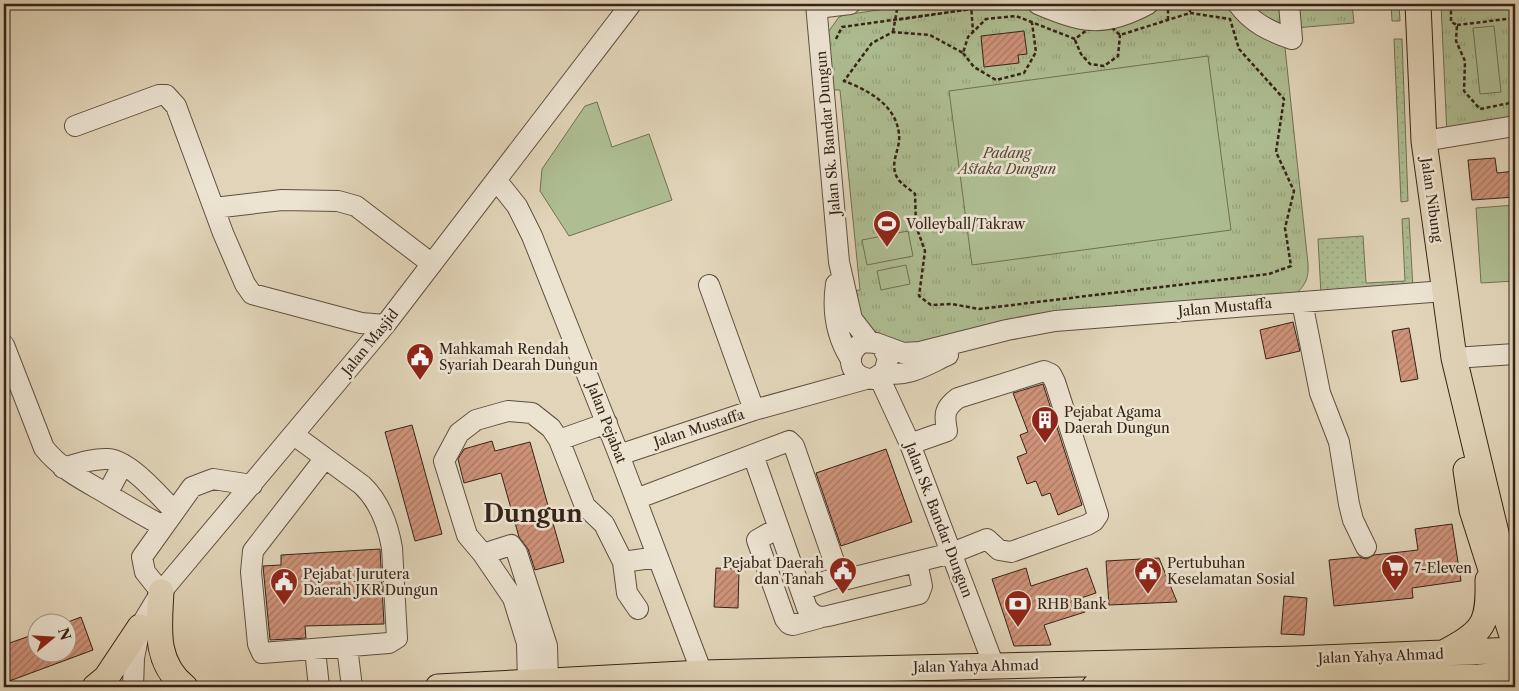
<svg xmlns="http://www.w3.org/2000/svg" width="1519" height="691" viewBox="0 0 1519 691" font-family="'Libre Caslon Text',serif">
<defs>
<pattern id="grass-dots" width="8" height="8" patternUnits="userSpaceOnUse" patternTransform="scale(1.25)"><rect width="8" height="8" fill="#aebd92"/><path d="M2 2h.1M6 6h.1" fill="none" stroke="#96a27d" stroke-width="1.8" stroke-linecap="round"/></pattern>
<pattern id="park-tufts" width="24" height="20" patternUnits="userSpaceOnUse" patternTransform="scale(1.25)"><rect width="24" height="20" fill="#aebd92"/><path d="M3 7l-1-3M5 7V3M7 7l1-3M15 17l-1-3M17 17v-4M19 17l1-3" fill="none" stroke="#96a27d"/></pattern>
<pattern id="building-hatch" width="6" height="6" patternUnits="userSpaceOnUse" patternTransform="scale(1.25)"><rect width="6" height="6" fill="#cf937a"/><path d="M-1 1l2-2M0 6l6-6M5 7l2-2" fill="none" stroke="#a97863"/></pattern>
</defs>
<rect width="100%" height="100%" fill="#e1d4b8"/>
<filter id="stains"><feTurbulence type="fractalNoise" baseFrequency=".004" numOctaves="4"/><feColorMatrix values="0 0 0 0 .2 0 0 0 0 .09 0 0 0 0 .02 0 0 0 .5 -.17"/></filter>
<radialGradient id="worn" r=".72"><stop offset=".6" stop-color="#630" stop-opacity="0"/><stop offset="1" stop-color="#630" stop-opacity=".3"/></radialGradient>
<path fill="url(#grass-dots)" stroke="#727054" d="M1394,39H1402L1408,201L1401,202Z
M1409,218L1413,289L1321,294L1318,239L1363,236L1366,283L1405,281L1402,219Z"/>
<path fill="url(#park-tufts)" stroke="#727054" d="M919,4H1352L1354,23L1283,29L1308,264C1309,277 1306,284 1297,293L919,345C897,342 870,336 858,314C855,308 854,298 852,291L860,290L840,90H831L826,35L839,17L844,15Z
M1391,4H1399L1400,21H1392Z
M1441,4H1515V123L1447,135Z"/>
<path fill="#aebd92" stroke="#727054" d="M1494,26L1501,92L1480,94L1473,28Z
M1208,56L1231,230L972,265L949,91Z
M597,102L612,147L649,134L672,200L569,236L540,191L542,169L585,106Z
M1515,205V281L1481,283L1476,208Z
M908,231L913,256L867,265L862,240Z
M906,265L910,284L881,290L877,271Z"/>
<path fill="url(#building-hatch)" stroke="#352317" d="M1024,31L1027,54L1018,55L1019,63L984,67L981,36Z
M1495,158L1497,173L1515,171V197L1472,200L1468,160Z
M1293,322L1300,351L1266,359L1260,330Z
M1409,328L1418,379L1401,382L1392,331Z
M1043,384L1082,505L1058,515L1050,493L1042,496L1036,481L1027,484L1017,457L1027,453L1020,435L1028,432L1013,393Z
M412,425L442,534L415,541L385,432Z
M492,441L495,451L530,442L564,562L535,570L528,549L519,537L501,473L464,483L458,459L464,449Z
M886,449L912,522L841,546L816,473Z
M1452,524L1461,581L1412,588L1413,598L1334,606L1329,560L1359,557L1366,559L1374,555L1418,550L1415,529Z
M380,549L384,624L305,626L306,638L270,640L263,566L281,565V555Z
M1159,558L1177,602L1109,605L1106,561Z
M716,568L739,569L738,608L714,607Z
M1026,568L1031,586L1087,568L1096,593L1081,598L1085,612L1044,625L1051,645L1014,646L992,579Z
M1284,596L1307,598L1304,635L1281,634Z
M81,617L93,650L4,683V645L38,633V654H68V622Z"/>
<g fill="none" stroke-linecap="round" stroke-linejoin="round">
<defs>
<path id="minor" d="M816,4L839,262L852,319L869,341
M1038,4C1083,23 1104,28 1148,4
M1238,4C1252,23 1269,31 1292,39L1289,4
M817,8L850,4
M75,126L159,95H166L176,106L223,233L245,284L252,294L361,323L385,325
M1424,141L1515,126
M497,181L517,206L532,236L619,455L702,673
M214,208L282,200L338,201L356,206L432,264
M836,284C832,311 836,335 850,358
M709,285L754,410
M1302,302L1320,393L1339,442L1349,504L1353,520L1366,547
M4,345L44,448C60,468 81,479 102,491C122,503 142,515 163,526
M882,346L888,359L884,372L873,379C849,379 843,354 863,342L876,343L903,353L920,352L1007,330L1055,321L1444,291
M1454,358L1515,354
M884,372C906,379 928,364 948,355
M879,377L910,444L994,666
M294,435L362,485C379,501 388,525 392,548L397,638L389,643L262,653L258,644L251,572L253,551L325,458
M559,440L607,423
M619,455L754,410L866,379
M753,455L807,608C814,616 818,618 828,616L919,594L922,586L917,562
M63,468C77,464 93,458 108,459C129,460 160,496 174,511
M107,494L123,464
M636,499L789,441L794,446L837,570L847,579L952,553L987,539L999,550L1011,552L1087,525L1094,521L1098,515L1055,382L1051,374L1044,371L958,398C944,408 944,415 947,431L910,444
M778,528L757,540L785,619L789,624L793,625L819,618
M483,554L467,535L444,461L459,433L476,420L508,411L532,413L551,428L559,440L585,506L604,524L623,562L658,557
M623,562L627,593L638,609
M801,590L841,576
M161,592L145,572L142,557L192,487L213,479L252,485
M347,647L352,687
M315,650L319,687
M528,682L527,643L513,598L483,554L511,545L517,553L547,646L548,681
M133,687L134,658L140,627L161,592L385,325L631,4"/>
<path id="major" d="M1418,4L1424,141L1454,358L1503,562L1515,598
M1466,470L1472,510L1515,645
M161,592C159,628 154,662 185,687
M1445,652C1484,632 1489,623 1488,580
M95,687L106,678L140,627
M438,687L702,673L1297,659L1515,650
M1094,687L1479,677L1515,674"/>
</defs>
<use href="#minor" stroke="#604f3f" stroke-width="22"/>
<use href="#major" stroke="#352317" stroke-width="27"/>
<path stroke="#352317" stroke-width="2.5" stroke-dasharray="4 2.5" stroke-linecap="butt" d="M971,4L973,32
M1451,4V22L1457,25L1456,41L1465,61L1464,91L1480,109L1515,102
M1190,12V4
M1190,13L1230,19L1239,49L1284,99L1276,152L1294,191L1285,228L1291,266L1269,274L979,309L952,304L931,305L919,296L925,251L916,226L915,194C910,189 901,184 898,179C888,163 901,150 899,134C896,105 868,90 844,81L872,43L893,32L930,35L963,53L968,37L986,19L1016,16L1075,39L1091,27L1110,26L1120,35Z
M1168,20V4
M1457,25L1515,18
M893,32L898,4
M836,39L842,27L972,9L896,20
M1075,40L1081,54L1090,64L1104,66L1118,56L1120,35
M963,53L974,67L996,80L1024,73L1036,52L1032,23"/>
<use href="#minor" stroke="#ece3d1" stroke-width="20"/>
<use href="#major" stroke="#e1d4b8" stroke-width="25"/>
</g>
<defs>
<symbol id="stadium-pin" viewBox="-11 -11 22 30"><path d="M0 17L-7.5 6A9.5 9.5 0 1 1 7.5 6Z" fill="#8f2418" stroke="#ece3d1"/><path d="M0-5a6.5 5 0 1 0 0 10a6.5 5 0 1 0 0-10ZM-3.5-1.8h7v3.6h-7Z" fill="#fff"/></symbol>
<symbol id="civic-pin" viewBox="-11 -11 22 30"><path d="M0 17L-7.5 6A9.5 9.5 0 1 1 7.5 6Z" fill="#8f2418" stroke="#ece3d1"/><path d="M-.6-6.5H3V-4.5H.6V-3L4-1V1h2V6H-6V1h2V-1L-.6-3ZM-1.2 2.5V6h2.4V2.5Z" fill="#fff"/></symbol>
<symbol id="building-pin" viewBox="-11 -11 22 30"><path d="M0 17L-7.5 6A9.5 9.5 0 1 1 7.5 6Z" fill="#8f2418" stroke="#ece3d1"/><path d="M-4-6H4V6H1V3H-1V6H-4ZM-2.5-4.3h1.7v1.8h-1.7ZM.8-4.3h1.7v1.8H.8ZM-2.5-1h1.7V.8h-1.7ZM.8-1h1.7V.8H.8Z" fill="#fff"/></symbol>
<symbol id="supermarket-pin" viewBox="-11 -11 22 30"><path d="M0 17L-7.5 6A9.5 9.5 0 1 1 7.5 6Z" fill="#8f2418" stroke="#ece3d1"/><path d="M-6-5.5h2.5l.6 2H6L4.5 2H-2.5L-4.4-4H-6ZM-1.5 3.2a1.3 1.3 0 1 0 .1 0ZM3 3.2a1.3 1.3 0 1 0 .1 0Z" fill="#fff"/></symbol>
<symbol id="bank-pin" viewBox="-11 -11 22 30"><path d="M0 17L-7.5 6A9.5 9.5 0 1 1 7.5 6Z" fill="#8f2418" stroke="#ece3d1"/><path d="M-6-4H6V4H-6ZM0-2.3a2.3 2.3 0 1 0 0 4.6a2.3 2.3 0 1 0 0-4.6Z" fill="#fff"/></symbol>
</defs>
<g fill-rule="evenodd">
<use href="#stadium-pin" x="871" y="208" width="32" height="43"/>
<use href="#civic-pin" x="404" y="341" width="32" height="43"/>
<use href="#building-pin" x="1029" y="404" width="32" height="43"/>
<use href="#supermarket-pin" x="1379" y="552" width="32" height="43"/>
<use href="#civic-pin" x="827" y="555" width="32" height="43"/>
<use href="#civic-pin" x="1132" y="555" width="32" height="43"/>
<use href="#civic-pin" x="268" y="566" width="32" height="43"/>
<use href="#bank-pin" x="1002" y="588" width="32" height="43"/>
</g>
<g text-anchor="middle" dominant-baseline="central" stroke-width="5" stroke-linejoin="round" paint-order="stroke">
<g font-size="14" fill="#352317" stroke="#ece3d1">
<text transform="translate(828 133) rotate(-95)">Jalan Sk. Bandar Dungun</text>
<text transform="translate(1432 200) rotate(82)">Jalan Nibung</text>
<text transform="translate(1225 307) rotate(-5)">Jalan Mustaffa</text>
<text transform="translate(370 342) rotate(-51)">Jalan Masjid</text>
<text transform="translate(607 423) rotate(69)">Jalan Pejabat</text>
<text transform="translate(699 428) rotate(-18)">Jalan Mustaffa</text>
<text transform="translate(939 520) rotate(69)">Jalan Sk. Bandar Dungun</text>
<text transform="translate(1381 656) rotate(-2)">Jalan Yahya Ahmad</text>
<text transform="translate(976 666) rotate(-1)">Jalan Yahya Ahmad</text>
</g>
<g font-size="14" font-style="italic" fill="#534a36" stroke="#ece3d1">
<text x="1007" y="153">Padang<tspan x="1007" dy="16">Astaka Dungun</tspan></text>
</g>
<g font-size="14" fill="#352317" stroke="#ece3d1" text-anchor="start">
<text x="906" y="224">Volleyball/Takraw</text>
<text x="439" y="349">Mahkamah Rendah<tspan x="439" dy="16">Syariah Dearah Dungun</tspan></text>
<text x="1064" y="412">Pejabat Agama<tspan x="1064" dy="16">Daerah Dungun</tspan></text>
<text x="824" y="563" text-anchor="end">Pejabat Daerah<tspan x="824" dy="16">dan Tanah</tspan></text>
<text x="1167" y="563">Pertubuhan<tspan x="1167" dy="16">Keselamatan Sosial</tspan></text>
<text x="1414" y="568">7-Eleven</text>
<text x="303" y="574">Pejabat Jurutera<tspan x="303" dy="16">Daerah JKR Dungun</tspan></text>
<text x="1037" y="604">RHB Bank</text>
</g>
<g font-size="24" font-weight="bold" fill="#352317" stroke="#ece3d1">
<text x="533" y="513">Dungun</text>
</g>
</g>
<rect width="1519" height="691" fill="none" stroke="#e1d4b8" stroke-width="20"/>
<rect x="5" y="5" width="1509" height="681" fill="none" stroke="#352317" stroke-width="2.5"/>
<rect x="10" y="10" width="1499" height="671" fill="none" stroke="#352317"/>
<g transform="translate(52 638) rotate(72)"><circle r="24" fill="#ece3d1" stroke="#a39687"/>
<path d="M0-4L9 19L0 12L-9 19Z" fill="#8f2418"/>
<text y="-8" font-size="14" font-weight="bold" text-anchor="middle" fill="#352317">N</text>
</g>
<rect width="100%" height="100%" filter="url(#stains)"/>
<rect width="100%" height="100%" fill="url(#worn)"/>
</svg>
